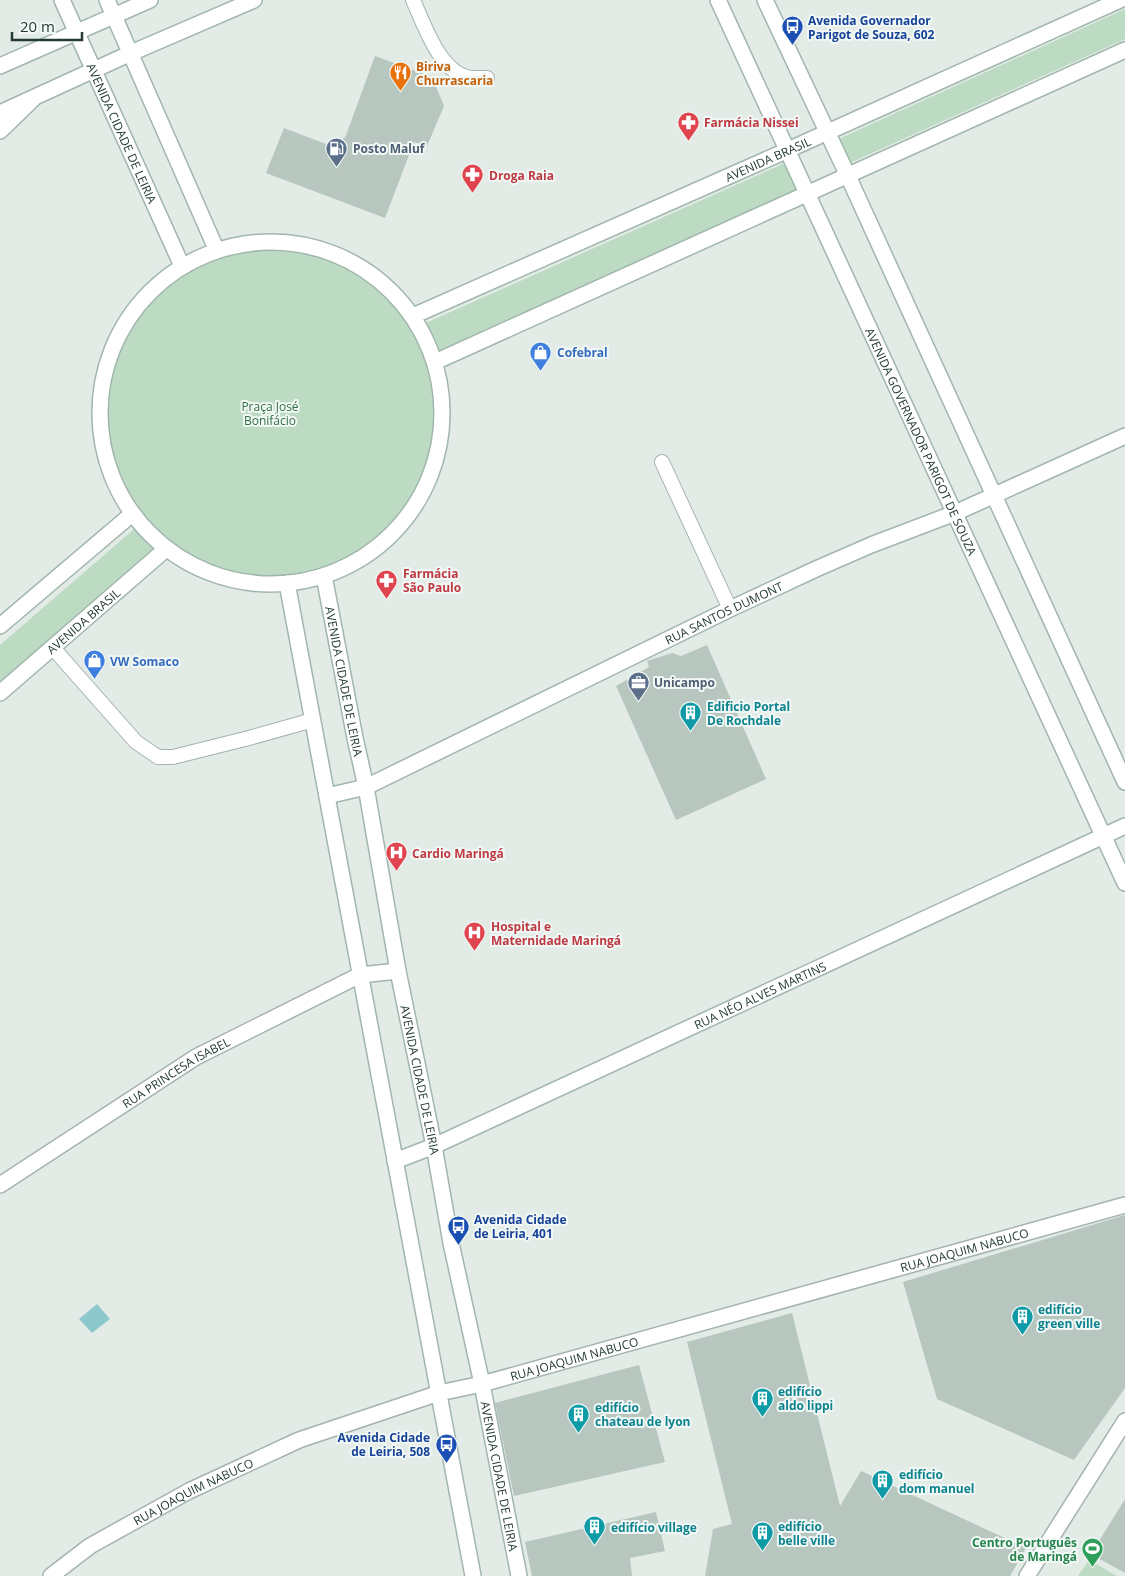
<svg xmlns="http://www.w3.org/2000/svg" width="1125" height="1576" viewBox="0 0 1125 1576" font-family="'Open Sans',sans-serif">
<rect width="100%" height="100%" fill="#e2ebe6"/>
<path fill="#bcdbc2" d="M1125,9V39L843,166L832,142Z
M792,160L804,186L432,354C457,434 429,513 358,559C349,565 333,579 323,581C311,584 298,583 285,583C273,583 260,583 247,582C219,579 182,563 161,545L0,683V645L140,524L132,514L107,464L99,408L110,352L139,303L182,266L217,251L253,242H289L326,250L359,265L388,288L413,315L419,326Z
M1089,1560L1117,1576H1078Z"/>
<path fill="#8dc8cd" d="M97,1304L110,1319L92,1333L79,1319Z"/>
<path fill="#b7c6bf" d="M375,56L432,77L444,106L427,146L414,142L385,218L266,173L284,128L339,149L344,137L345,138Z
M707,645L766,779L676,820L616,686L649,667L647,661L672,653L681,656Z
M1125,1215V1388L1074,1460L937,1399L903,1282Z
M792,1313L840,1506L861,1471L1026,1548L1010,1576H705L713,1529L732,1524L687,1342Z
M639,1365L665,1462L514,1496L495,1403Z
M1125,1499V1573L1091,1554Z
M656,1512L665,1551L630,1558L632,1576H532L525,1542Z"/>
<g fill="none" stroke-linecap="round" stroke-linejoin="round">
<defs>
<path id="lane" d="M413,0C424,24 440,74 471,78C476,78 482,78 487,78
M662,462L730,609
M53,648L136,742L158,757H173L249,738L313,720"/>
<g id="street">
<path d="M0,131L33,99"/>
<path id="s1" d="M0,1185L196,1057L360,975L398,971"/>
<path id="s2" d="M51,1576L90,1546L189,1491L299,1440L439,1393L482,1384L1125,1205"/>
<path d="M1027,1576L1125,1421"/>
</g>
<g id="secondary">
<path id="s3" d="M62,0L182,266"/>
<path d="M107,0L217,251"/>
<path id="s4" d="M718,0L1125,883"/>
<path d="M765,0L848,176L1125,782"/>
<path d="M0,66L150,0"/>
<path d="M0,113L131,53L254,0"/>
<circle cx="271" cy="413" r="171"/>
<path id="s5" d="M413,316L788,150L1120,0"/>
<path d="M435,362L1125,50"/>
<path id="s6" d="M325,581L355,738L366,787L398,971L434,1146L451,1243L482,1384L519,1576"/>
<path d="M287,583L473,1576"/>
<path d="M0,626L132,514"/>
<path id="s7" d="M0,693L166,549"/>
<path id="s8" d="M327,796L366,787L730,609L816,569L871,545L955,513L1125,436"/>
<path id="s9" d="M395,1161L434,1146L1125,826"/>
</g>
</defs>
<use href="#lane" stroke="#a5b3ad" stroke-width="16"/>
<use href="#street" stroke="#a5b3ad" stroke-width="18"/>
<use href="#secondary" stroke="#a1b6ad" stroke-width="18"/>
<use href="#lane" stroke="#fff" stroke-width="14"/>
<use href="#street" stroke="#fff" stroke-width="15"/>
<use href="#secondary" stroke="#fff" stroke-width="15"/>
</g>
<defs>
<symbol id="bus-pin" viewBox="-11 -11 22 30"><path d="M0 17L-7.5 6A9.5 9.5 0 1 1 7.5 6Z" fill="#1a4fb4" stroke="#f2f8f5"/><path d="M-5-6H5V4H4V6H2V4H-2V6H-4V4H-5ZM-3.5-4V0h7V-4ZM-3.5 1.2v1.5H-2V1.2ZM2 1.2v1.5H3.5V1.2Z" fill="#fff"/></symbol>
<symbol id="restaurant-pin" viewBox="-11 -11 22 30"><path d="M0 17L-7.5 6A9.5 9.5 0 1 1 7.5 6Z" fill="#e8710a" stroke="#f2f8f5"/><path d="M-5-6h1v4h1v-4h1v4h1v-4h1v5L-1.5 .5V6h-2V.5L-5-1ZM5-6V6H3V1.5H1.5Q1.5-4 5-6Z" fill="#fff"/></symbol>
<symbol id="pharmacy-pin" viewBox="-11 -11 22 30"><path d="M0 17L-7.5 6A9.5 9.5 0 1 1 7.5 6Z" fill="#e0444e" stroke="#f2f8f5"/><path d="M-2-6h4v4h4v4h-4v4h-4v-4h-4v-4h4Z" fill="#fff"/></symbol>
<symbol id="fuel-pin" viewBox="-11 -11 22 30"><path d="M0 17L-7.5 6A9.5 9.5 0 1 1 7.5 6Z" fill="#5c6f8a" stroke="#f2f8f5"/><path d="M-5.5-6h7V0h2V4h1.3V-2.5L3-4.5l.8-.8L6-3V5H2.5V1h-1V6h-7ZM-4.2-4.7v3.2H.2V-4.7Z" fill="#fff"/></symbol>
<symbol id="shop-pin" viewBox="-11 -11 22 30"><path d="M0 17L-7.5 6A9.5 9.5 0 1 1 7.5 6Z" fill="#3f7fe0" stroke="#f2f8f5"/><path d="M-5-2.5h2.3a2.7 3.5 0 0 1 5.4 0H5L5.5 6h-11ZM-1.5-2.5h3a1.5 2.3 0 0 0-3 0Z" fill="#fff"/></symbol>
<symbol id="office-pin" viewBox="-11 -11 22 30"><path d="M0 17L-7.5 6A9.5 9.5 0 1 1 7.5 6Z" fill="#5c6f8a" stroke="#f2f8f5"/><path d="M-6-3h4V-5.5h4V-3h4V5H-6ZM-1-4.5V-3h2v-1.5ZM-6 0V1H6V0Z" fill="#fff"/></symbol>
<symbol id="building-pin" viewBox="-11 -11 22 30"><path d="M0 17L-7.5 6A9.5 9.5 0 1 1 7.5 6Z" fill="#0f9aa8" stroke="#f2f8f5"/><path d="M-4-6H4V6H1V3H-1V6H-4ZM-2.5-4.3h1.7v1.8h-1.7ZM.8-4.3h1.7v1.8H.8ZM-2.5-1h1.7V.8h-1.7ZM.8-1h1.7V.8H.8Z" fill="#fff"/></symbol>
<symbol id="hospital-pin" viewBox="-11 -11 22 30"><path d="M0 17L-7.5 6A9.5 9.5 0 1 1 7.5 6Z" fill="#e0444e" stroke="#f2f8f5"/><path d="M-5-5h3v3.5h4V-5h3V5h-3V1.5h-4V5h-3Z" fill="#fff"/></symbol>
<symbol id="stadium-pin" viewBox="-11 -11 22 30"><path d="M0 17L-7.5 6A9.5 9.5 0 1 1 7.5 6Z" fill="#2e9e5b" stroke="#f2f8f5"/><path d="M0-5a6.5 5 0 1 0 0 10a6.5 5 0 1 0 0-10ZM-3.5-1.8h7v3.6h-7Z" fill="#fff"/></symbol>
</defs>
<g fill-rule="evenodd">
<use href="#bus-pin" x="780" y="14" width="25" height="34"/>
<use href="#restaurant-pin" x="388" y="60" width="25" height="34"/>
<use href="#pharmacy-pin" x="676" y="110" width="25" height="34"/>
<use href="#fuel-pin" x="324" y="136" width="25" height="34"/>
<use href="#pharmacy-pin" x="460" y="162" width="25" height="34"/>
<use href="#shop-pin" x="528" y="340" width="25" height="34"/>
<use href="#pharmacy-pin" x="374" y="568" width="25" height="34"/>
<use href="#shop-pin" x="82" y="648" width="25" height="34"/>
<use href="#office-pin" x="626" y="670" width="25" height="34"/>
<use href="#building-pin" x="678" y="700" width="25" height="34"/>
<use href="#hospital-pin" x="384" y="840" width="25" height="34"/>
<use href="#hospital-pin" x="462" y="920" width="25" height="34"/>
<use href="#bus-pin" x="446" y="1214" width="25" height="34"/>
<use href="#building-pin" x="1010" y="1304" width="25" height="34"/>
<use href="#building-pin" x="750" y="1386" width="25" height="34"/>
<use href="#building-pin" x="566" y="1402" width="25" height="34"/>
<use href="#bus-pin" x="434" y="1432" width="25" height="34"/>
<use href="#building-pin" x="870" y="1468" width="25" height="34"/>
<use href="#building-pin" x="582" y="1514" width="25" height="34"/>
<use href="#building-pin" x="750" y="1520" width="25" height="34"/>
<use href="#stadium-pin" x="1080" y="1536" width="25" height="34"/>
</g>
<g text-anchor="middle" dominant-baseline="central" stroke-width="4" stroke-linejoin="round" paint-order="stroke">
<g font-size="12" font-weight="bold" fill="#164399" stroke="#f2f8f5" text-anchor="start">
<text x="808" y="20">Avenida Governador<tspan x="808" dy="14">Parigot de Souza, 602</tspan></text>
<text x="474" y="1219">Avenida Cidade<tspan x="474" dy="14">de Leiria, 401</tspan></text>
<text x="430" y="1437" text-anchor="end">Avenida Cidade<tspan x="430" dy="14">de Leiria, 508</tspan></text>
</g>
<g font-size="12" font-weight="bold" fill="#c56008" stroke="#f2f8f5" text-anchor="start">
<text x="416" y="66">Biriva<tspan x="416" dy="14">Churrascaria</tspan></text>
</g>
<g font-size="12" font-weight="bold" fill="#be3a42" stroke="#f2f8f5" text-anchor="start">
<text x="704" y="122">Farmácia Nissei</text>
<text x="489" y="175">Droga Raia</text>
<text x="403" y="573">Farmácia<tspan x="403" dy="14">São Paulo</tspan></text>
<text x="412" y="853">Cardio Maringá</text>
<text x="491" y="926">Hospital e<tspan x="491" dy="14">Maternidade Maringá</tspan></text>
</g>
<g font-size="12" fill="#233b33" stroke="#f2f8f5">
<text stroke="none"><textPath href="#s3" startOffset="146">AVENIDA CIDADE DE LEIRIA</textPath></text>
<text stroke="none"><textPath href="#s5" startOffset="388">AVENIDA BRASIL</textPath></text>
<text stroke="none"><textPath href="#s4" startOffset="486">AVENIDA GOVERNADOR PARIGOT DE SOUZA</textPath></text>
<text stroke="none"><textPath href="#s8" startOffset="438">RUA SANTOS DUMONT</textPath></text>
<text stroke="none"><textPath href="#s7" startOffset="110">AVENIDA BRASIL</textPath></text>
<text stroke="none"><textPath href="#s6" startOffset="102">AVENIDA CIDADE DE LEIRIA</textPath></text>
<text stroke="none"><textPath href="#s9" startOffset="401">RUA NÉO ALVES MARTINS</textPath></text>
<text stroke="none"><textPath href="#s1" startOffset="209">RUA PRINCESA ISABEL</textPath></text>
<text stroke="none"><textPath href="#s6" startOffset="508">AVENIDA CIDADE DE LEIRIA</textPath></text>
<text stroke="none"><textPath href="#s2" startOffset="976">RUA JOAQUIM NABUCO</textPath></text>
<text stroke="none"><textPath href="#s2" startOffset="571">RUA JOAQUIM NABUCO</textPath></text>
<text stroke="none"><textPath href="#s6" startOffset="912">AVENIDA CIDADE DE LEIRIA</textPath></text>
<text stroke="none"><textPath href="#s2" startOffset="166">RUA JOAQUIM NABUCO</textPath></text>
</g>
<g font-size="12" font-weight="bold" fill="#4e5e75" stroke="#f2f8f5" text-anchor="start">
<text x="353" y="148">Posto Maluf</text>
<text x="654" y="682">Unicampo</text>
</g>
<g font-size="12" font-weight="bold" fill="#366cbe" stroke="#f2f8f5" text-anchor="start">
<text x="557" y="352">Cofebral</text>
<text x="110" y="661">VW Somaco</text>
</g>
<g font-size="12" fill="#306f43" stroke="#f2f8f5">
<text x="270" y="406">Praça José<tspan x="270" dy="14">Bonifácio</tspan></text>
</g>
<g font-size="12" font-weight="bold" fill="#0d838f" stroke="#f2f8f5" text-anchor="start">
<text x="707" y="706">Edificio Portal<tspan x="707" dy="14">De Rochdale</tspan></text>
<text x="1038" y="1309">edifício<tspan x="1038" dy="14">green ville</tspan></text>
<text x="778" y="1391">edifício<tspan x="778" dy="14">aldo lippi</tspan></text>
<text x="595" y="1407">edifício<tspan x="595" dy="14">chateau de lyon</tspan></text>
<text x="899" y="1474">edifício<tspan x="899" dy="14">dom manuel</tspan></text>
<text x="778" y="1526">edifício<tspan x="778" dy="14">belle ville</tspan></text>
<text x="611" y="1527">edifício village</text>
</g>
<g font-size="12" font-weight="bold" fill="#27864d" stroke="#f2f8f5" text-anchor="end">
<text x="1077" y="1542">Centro Português<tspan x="1077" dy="14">de Maringá</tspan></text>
</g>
</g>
<path d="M12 32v8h70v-8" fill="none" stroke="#233b33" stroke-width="2.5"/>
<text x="20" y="32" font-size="15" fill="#233b33" stroke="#f2f8f5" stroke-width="4" paint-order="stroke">20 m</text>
</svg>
